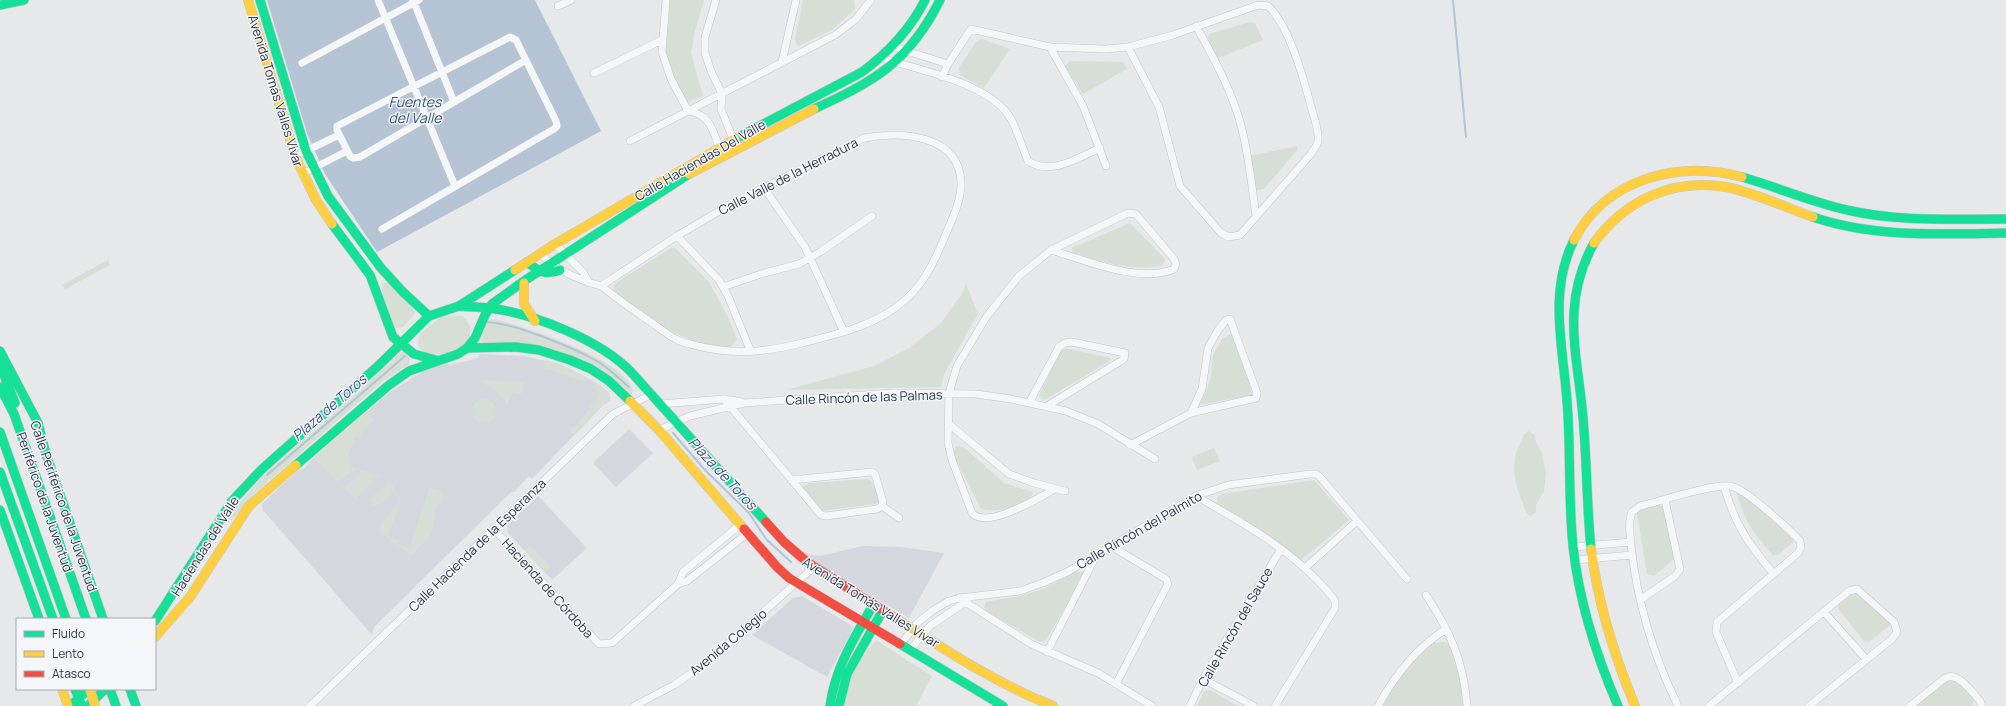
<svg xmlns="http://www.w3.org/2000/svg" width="2006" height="706" viewBox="0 0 2006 706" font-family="Manrope,sans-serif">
<rect width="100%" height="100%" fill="#e6e8ea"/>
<path fill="#d4d7dd" d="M479,354L524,356L559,364L597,383L607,391L610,394V401L603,405L532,479L529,476L514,492H511L374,627L372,635L262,509V504L297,471L305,468L314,457L390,392L424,371L446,361L449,365L478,358Z
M629,429L653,453L616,487L593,463Z
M538,496L587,548L552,580L508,533L507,525Z
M863,546L901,547L944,553L909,618L806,557L802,551L811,555L820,556Z
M802,596L849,624L853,629L827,677L752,635L793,598Z"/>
<path fill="#d6ded6" d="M668,0H704L695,31L691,53L703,96L684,103L666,66L663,42Z
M803,0H854L855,9L832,30L798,46L795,40Z
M1250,22L1255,23L1263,40L1216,59L1208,39L1209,34Z
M981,39L1010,49L984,88L960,75L959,68L976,42Z
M1070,61L1123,62L1127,69L1083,94L1065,66Z
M1297,146L1298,149L1264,189L1257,190L1253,186L1249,156Z
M1130,223L1165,259L1163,265C1132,273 1102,261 1073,253L1072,248Z
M671,248H675L709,282L728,317L737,340L728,349C683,344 648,319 613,291L614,286L617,282Z
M108,260L110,265L65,289L62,285Z
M386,282L390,283L413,308L415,313L403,327L395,328L390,324C388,317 381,288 382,284Z
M966,284L978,314L944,374L941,387L786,390L874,366L909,348L941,323L962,294Z
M456,316H463C494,347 419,369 418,342C418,339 420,335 420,333L441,317Z
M494,319C524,326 624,359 633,390L632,394L628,395L570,358L483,343L480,338L487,321Z
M1236,331L1252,395L1199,405L1206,392L1211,377L1213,355L1222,339Z
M1066,348L1110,358V361L1046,399H1042L1039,396L1059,352Z
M400,352H405L410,360L408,365L383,381L255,493L232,520H229L227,517L268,471L360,391Z
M546,360L559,364L585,376L586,380L582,381L547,369L543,370Z
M482,380L524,382L521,394L513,392L507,405C500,389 491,392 482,380Z
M597,383L610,394V401L603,405L576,434L570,433L569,428L576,426L598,397L599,394L593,387Z
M472 411a12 12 0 1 1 24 0a12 12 0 1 1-24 0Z
M366,413L374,420L368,426L361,437H355L348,456L352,457L349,466L355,468L354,470L338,481H336L314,459V457Z
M1528,431L1535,435L1536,442L1542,453L1546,473L1544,491L1536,505V513L1531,516C1524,512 1525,508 1522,501C1514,482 1510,462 1520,444C1523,438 1523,435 1528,431Z
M956,446H960L965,448L1004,483L1033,492L1032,496C1021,507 996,513 981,509L953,454Z
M1214,448L1220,461L1197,470L1192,457Z
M361,470L379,475L355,499L344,488L358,476Z
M868,479C875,483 879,494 879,502L875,504L822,511L803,491V487L809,483Z
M1314,480L1349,520L1300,561L1218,506L1217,497L1222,494Z
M387,483H392L395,488C392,495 381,505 373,506L371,503L370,499Z
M430,487L439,490L445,496C432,509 436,513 433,528C430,539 418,548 411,556L383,535L380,532V524L401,500L388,538L397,540V544L409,548Z
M1740,492L1793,537V542L1778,555H1773C1755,535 1743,520 1737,493Z
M1658,504L1663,507L1675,556L1672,561L1654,576L1647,574L1637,513L1641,508Z
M530,545L551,567L545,572L525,550Z
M1077,571L1083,573V577L1046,640L1040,642L986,611L984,607L986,602L1020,596L1043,589Z
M1858,592L1891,621L1890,625L1869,642L1864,641L1839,610L1838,604L1853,593Z
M876,640L932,676L916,706H845C849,673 856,665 876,640Z
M1443,642L1450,644L1455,653L1466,706H1379L1389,686L1424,651L1433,643Z
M1947,679H1955L1975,699L1972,706H1913Z
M1210,690L1238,706H1197L1204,691Z"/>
<path fill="#b4c4d5" d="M267,0H535L601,131L377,252L325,174L307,133Z"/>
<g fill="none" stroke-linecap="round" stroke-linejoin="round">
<path stroke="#b4c4d5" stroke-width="2" d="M1453,0L1466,137
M487,322C513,323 572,347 595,360C607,366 618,378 629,387
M673,433L704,469L749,513L766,539L791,562
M267,475L405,356"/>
<defs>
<path id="street" d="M378,0L455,186
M413,0L454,102
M666,0L662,52L671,79L688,111C711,114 713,132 721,151
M716,0L705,37V53L711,71L722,94L721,109L737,149
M558,6L571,0
M1196,26C1214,58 1233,93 1242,129C1249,158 1252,187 1256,216
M894,47L948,64
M1050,47L1083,106L1106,166
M881,58C918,70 991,83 1011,119C1018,132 1022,147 1028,161C1051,176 1078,158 1100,148
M782,62L796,0
M302,63L419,0
M594,73L662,40
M942,77L948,64L971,29L1050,47L1105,49L1128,47L1173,35L1258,5L1268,6C1290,26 1304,81 1312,110C1315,120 1319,131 1318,141C1318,145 1313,150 1311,154L1240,235L1229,237L1221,233L1180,186L1159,107L1128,47
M630,141L835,35L856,19L871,0
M295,156L339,135
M302,174L347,151
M764,188L805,247L844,332
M382,229L554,129L557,126L556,121L516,40L510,37L337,126V130L350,156L353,158L360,157L526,60
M677,236L719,280L728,296L751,352
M555,244L583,272L589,283
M1051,250C1085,260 1140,284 1174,269L1176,264L1174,259L1136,214L1128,213L1051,250L1019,276L987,316L957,366L949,393L948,443L952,460L972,513C987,530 1040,497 1055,489
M540,253C556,271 579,280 601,286C619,300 637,313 655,325C662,330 670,337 678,340C684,343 691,344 698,346C734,355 767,352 802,343C838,334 875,326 904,301C925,283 935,260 945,236C952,219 961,202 961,184C961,134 900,131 864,138L731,204L677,236L601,286
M723,287L761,274L799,264L820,252L872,216
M724,399L821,515L826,516L877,509L882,506
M1029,403L1059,347L1065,343L1072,342L1125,353L1124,359L1047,406
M661,404L724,399L742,402
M949,424L1009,474L1034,483L1065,491
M659,430L690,416L744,403L894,393L976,394L1011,399L1066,411L1098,424L1155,459
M1130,445L1191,413L1256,398L1257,393L1230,319L1226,320L1218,330L1208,348L1202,389L1191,413
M791,480L872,472L875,474L883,502L882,506
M1724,486C1735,525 1748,543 1773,573
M1196,496C1239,521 1284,545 1319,582C1324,588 1331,594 1335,601V608L1275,706
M882,506L899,518
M741,524L683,572L678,584L687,581L748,533
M494,529L599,644L612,643L678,584
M1111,546L1166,579L1168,584L1116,684
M1573,547L1631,542
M1575,560L1632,555
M1305,568L1357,521
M1426,595C1450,631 1464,662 1467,706
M959,598L1031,644L1098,673L1152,706
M1640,600L1675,576L1680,569L1665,500
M1824,612L1866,659
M901,644L917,623L932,611L949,601L959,598L1020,591L1045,582L1069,571L1196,496L1228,485L1310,474H1316L1320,477L1407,579
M910,650L930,626L967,601
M1047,652L1097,554
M1203,679L1254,706
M310,706L613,414L652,394
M634,706L674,685L705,664L814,567
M1190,706L1203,679L1281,549
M1378,706C1395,675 1416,648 1446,629
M1678,706C1653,655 1637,601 1631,545C1630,535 1628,521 1632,512L1640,506C1661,501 1712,484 1730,486C1745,488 1789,529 1800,541L1801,547L1798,553L1717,622L1716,632L1738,683
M1709,706L1849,591L1857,589L1894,622L1897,632L1892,639L1809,706
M1910,706L1945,678C1958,671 1972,692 1980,701L1982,706"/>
<path id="fast" d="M260,0L306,151L328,196L381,268L403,292L429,316
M0,5L24,0
M814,109C875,81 909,62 940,0
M735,139L862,72C889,52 910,30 925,0
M1742,177C1777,187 1811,202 1847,210C1899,222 1953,219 2006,219
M1813,217C1874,238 1942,234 2006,233
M332,224L370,275L393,337L414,354L436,360
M1574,240C1548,292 1563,346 1567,401C1571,449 1568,498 1573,546C1579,602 1596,655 1618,706
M527,262C538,271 546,276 560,270
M459,306C469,307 480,307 490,308C534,314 601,340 632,373L766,522
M467,348L475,338L485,315L492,304L524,281L689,174
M0,351L38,423L46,454L103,619
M0,365L15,403
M0,387L14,414L86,619
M0,432L66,619
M296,465L389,385L409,371L458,354L467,348L516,347L539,350L570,360L591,369L609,381L630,401
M0,472L53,619
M0,510L39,619
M1591,549C1587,509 1587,470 1584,430C1580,361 1558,308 1594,243
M155,621L232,501L262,469L378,366L429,316L459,306L515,270
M900,644L1003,706
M75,689L82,706
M110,689L116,706
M130,689L136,706
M70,706L89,689
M88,706L105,689
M830,706C835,668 854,638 873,605
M839,706L847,674L883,610"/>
<path id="slow" d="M248,0L295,156L316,200L332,224
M689,174L814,109
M1574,240C1605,179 1680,159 1742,177
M1594,243C1625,200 1673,178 1726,187C1756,193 1784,207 1813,217
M515,270L555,244L735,139
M524,283V304L535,321
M630,401L659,430L744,529
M1591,549C1598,604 1614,655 1635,706
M892,616C944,649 995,683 1053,706
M155,637L190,597L249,506L296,465
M62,689L68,706"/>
<path id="jam" d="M766,522L784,542L807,562L892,616
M744,529L777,567L789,578L900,644"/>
</defs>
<use href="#street" stroke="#c4c6c8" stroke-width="8"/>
<use href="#fast" stroke="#c4c6c8" stroke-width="10"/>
<use href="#slow" stroke="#c4c6c8" stroke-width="10"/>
<use href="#jam" stroke="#c4c6c8" stroke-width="10"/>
<use href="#street" stroke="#f5f6f7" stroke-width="7"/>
<use href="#fast" stroke="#16e098" stroke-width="9"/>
<use href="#slow" stroke="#ffcf43" stroke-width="9"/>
<use href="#jam" stroke="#f24e42" stroke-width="9"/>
<defs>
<path id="slow-bridge" d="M90,689L95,706"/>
</defs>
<use href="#slow-bridge" stroke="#b8bbbf" stroke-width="10" stroke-linecap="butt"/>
<use href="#slow-bridge" stroke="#ffcf43" stroke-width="9"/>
</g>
<g text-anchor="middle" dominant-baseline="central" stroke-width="3" stroke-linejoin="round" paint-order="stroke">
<g font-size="13" fill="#2b3445" stroke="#f4f6f9">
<text transform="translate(276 91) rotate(73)">Avenida Tomás Valles Vivar</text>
<text transform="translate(700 160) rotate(-30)">Calle Haciendas Del Valle</text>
<text transform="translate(788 176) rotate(-27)">Calle Valle de la Herradura</text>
<text transform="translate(864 397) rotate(-2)">Calle Rincón de las Palmas</text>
<text transform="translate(45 502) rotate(71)">Periférico de la Juventud</text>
<text transform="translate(64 506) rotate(71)">Calle Periférico de la Juventud</text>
<text transform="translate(1139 530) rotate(-30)">Calle Rincón del Palmito</text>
<text transform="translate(477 545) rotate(-44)">Calle Hacienda de la Esperanza</text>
<text transform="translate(205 546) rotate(-58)">Haciendas del Valle</text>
<text transform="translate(548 588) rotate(48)">Hacienda de Córdoba</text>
<text transform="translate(871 602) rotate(32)">Avenida Tomás Valles Vivar</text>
<text transform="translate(1235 627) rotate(-60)">Calle Rincón del Sauce</text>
<text transform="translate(728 642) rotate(-40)">Avenida Colegio</text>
</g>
<g font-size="14" font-style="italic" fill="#34527a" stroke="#f4f6f9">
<text x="415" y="101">Fuentes<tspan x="415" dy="16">del Valle</tspan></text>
<text transform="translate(329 407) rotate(-41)">Plaza de Toros</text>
<text transform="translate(723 473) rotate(47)">Plaza de Toros</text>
</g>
</g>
<rect x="16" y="618" width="140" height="72" fill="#f4f6f9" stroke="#a4a8b1"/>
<rect x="24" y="631" width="20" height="6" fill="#16e098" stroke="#a4a8b1"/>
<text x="52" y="638" font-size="12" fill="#2b3445">Fluido</text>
<rect x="24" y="651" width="20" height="6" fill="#ffcf43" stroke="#a4a8b1"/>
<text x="52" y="658" font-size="12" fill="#2b3445">Lento</text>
<rect x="24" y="671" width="20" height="6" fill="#f24e42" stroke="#a4a8b1"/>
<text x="52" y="678" font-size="12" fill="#2b3445">Atasco</text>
</svg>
